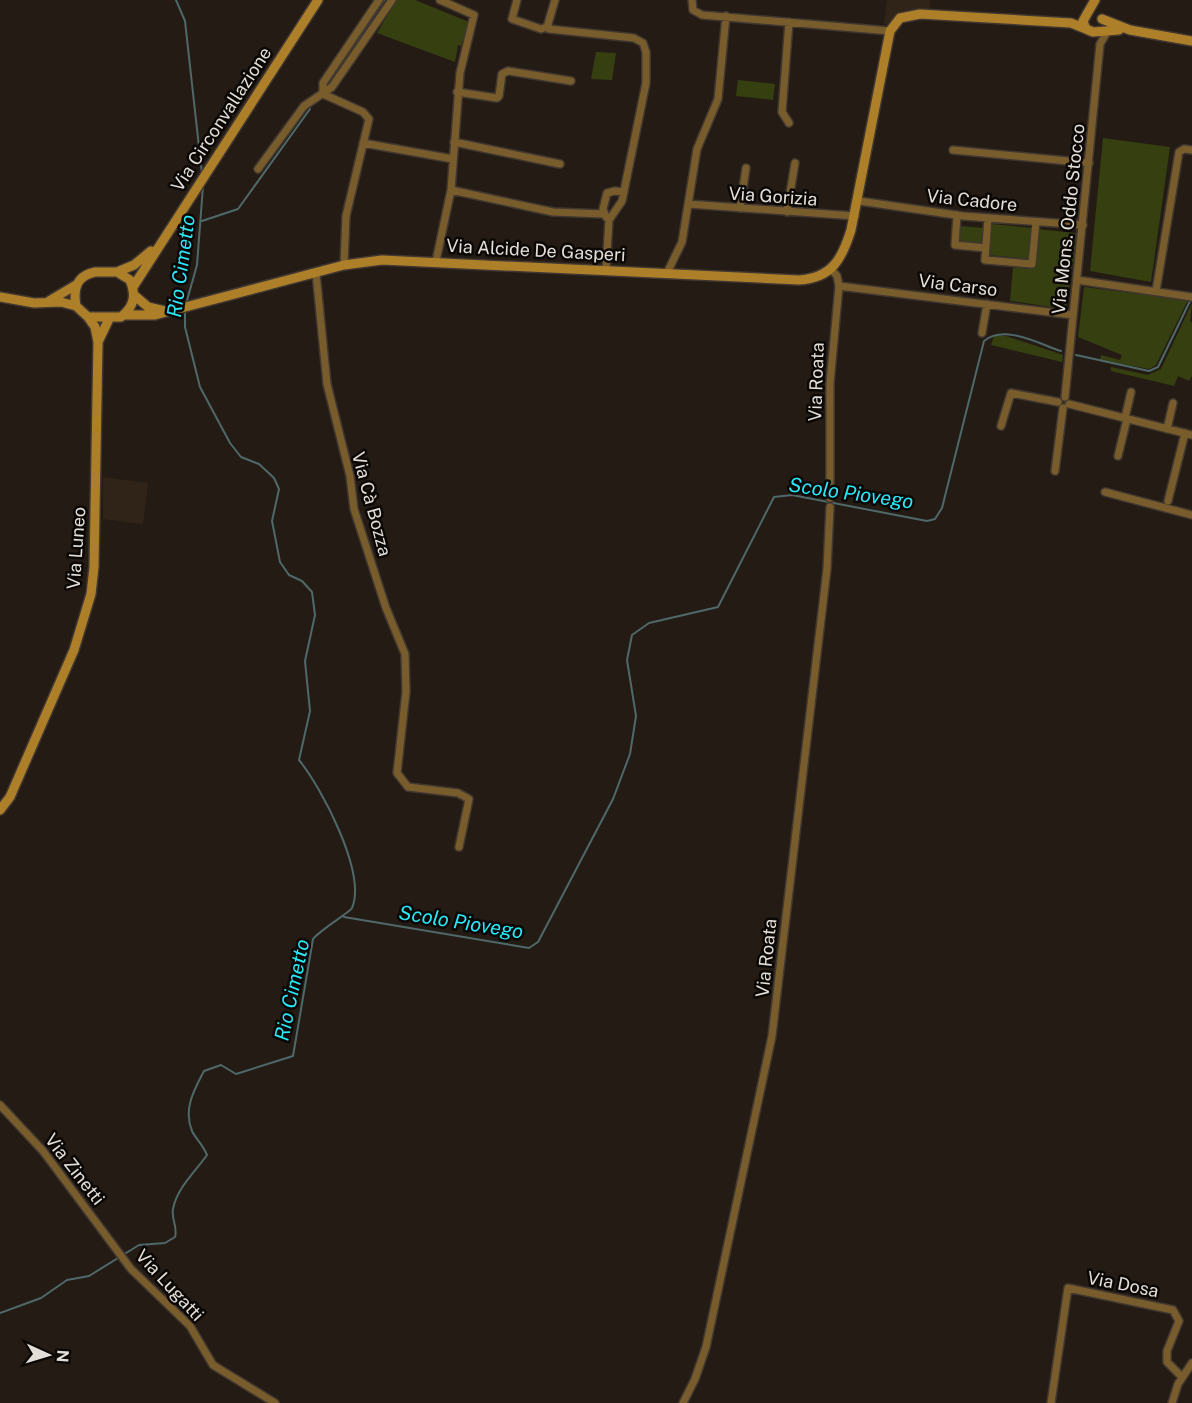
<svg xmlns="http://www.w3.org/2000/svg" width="1192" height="1403" viewBox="0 0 1192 1403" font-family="'Public Sans',sans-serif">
<rect width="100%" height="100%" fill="#241c14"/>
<path fill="#302418" d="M887,0H930V10L906,11L897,15L887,24H884Z
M103,477L148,483L143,524L103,519Z"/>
<path fill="#363f10" d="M396,0H415L469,22L461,46L458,45L455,62L377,33Z
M596,52L616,53L612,80L591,79Z
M738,80L775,84L773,100L736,96Z
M1103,138L1170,147L1151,282L1090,271Z
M992,224L1032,228L1030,259L989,255Z
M960,226L984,228L982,244L960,241Z
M1037,229L1075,233L1077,235L1066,309L1010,301L1013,267L1033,269Z
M1084,287L1188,300L1156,365L1149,369L1100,360L1101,355L1120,360L1122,355L1078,337Z
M1192,303L1190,321L1192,323V376L1189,381L1178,376L1174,386L1111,371V367L1148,375L1161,369Z
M994,336H1006L1063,355L1062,362L991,345Z"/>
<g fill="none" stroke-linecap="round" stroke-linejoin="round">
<path stroke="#4f686a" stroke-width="2" d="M176,0L185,21L202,174
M327,85L384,0
M202,221L238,209L310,109
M186,304L197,265L203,186
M1076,355L1149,371L1158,367L1190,301
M344,917L529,948L538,942L613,799L630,754L636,716L627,660L632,635L649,623L718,607L774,497L792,495L927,521L935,519L942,508L984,341C1005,324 1039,344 1061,351
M0,1313L41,1298L67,1280L89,1276L139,1245L165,1243L175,1237C178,1227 171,1219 173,1209C177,1188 195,1172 207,1155C202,1143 195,1138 192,1131C183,1109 194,1090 204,1071L221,1065L236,1074L293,1056L313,939C321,929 349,913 352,908C367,873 321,787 299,760L310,711L305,661L315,615L312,592L302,581L289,575L280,562L272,521L279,489L274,478L259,464L241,457L230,443L200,387L185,327V310"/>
<defs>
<path id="street" d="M517,0L512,19L541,29L547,27
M555,0L548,24L549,29L634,38L643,43L646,52V83L622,201L609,220L606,269
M692,0L693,10L702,15L890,31
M457,92L497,98L499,96L502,74L508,71L571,81
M323,94L363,112L369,119L346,216L344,265
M323,94V83L379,0
M789,123L782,112L789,22
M454,142L560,164
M363,143L453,159
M953,150L1089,163
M258,169L304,106L332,87L392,0
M451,190L553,212L604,214
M859,201L963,216L1083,225
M688,204L855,216
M740,208L746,168
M787,212L795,163
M957,215L955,245L986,248
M606,217L603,209L607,193L615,191L624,192
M988,218L985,260L1032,264L1036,222
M436,261L451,190L460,73L474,15L440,0
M316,273L327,384L350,476L354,509L386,608L405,654L406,692L397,773L408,787L458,793L469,799L459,847
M667,273L682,242L697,149L718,99L726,16
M1077,280L1192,297
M839,286L1073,315
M1156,291L1179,152L1184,149L1192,150
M982,333L987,304
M1065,397L1100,44L1109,29
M1069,404L1192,435
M1125,418L1131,392
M1001,426L1011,393L1058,402
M1167,429L1173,403
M1118,456L1127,419
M1055,471L1063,408
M1105,492L1192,515
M830,498V383L839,286L837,276L832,270
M1168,501L1185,433
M0,1105L43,1151L131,1269L190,1326L213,1365L275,1403
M683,1403L695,1379L706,1347L772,1036L827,569L830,507
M1051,1403L1068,1288L1173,1310L1179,1321L1167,1351V1362L1182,1377
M1172,1403L1178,1384L1192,1363"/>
<path id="secondary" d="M1095,0L1083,21L1086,29L1093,32L1119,30
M1102,19L1130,30L1192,41
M95,272H117L130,280C136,295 135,306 121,317H88L76,306C73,289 76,276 95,272Z
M117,272L134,265L151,251
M133,287L318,0
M134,295L148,307L165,311
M0,297L34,303L61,302L76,306
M49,301L76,285
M124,315H155L344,265L382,260L799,280C832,278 842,259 851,230L890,31L900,18L920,14L1071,23L1086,29
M98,342L109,319
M0,810L10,797L74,650L91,594L94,567L98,342L95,327L88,317"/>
</defs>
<use href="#street" stroke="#3f3730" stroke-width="10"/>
<use href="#secondary" stroke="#3f3730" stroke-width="12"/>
<use href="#street" stroke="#795c2b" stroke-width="7"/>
<use href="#secondary" stroke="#ae7f29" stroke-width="9"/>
</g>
<g text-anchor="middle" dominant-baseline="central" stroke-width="5" stroke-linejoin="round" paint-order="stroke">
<g font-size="18" fill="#e4ded9" stroke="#0a0705">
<text transform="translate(221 119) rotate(-57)">Via Circonvallazione</text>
<text transform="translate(773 196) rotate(4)">Via Gorizia</text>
<text transform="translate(972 200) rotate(6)">Via Cadore</text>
<text transform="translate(1068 219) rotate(-84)">Via Mons. Oddo Stocco</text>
<text transform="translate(536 250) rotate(3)">Via Alcide De Gasperi</text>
<text transform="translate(958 285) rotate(7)">Via Carso</text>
<text transform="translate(816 382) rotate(-88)">Via Roata</text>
<text transform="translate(372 504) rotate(75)">Via Cà Bozza</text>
<text transform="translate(76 548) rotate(-86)">Via Luneo</text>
<text transform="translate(766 958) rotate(-84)">Via Roata</text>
<text transform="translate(75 1169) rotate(52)">Via Zinetti</text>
<text transform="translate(1123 1284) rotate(11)">Via Dosa</text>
<text transform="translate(170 1285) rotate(47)">Via Lugatti</text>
</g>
<g font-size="20" font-style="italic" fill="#2ce7f8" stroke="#0a0705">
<text transform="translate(181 266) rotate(-82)">Rio Cimetto</text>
<text transform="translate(851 493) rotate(8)">Scolo Piovego</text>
<text transform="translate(461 922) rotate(9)">Scolo Piovego</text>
<text transform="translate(292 990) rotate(-78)">Rio Cimetto</text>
</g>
</g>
<g transform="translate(48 1355) rotate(94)" stroke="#0a0705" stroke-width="4.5" paint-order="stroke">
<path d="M0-4.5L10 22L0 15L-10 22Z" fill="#e4ded9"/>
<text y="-9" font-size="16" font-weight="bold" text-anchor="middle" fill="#e4ded9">N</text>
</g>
</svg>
